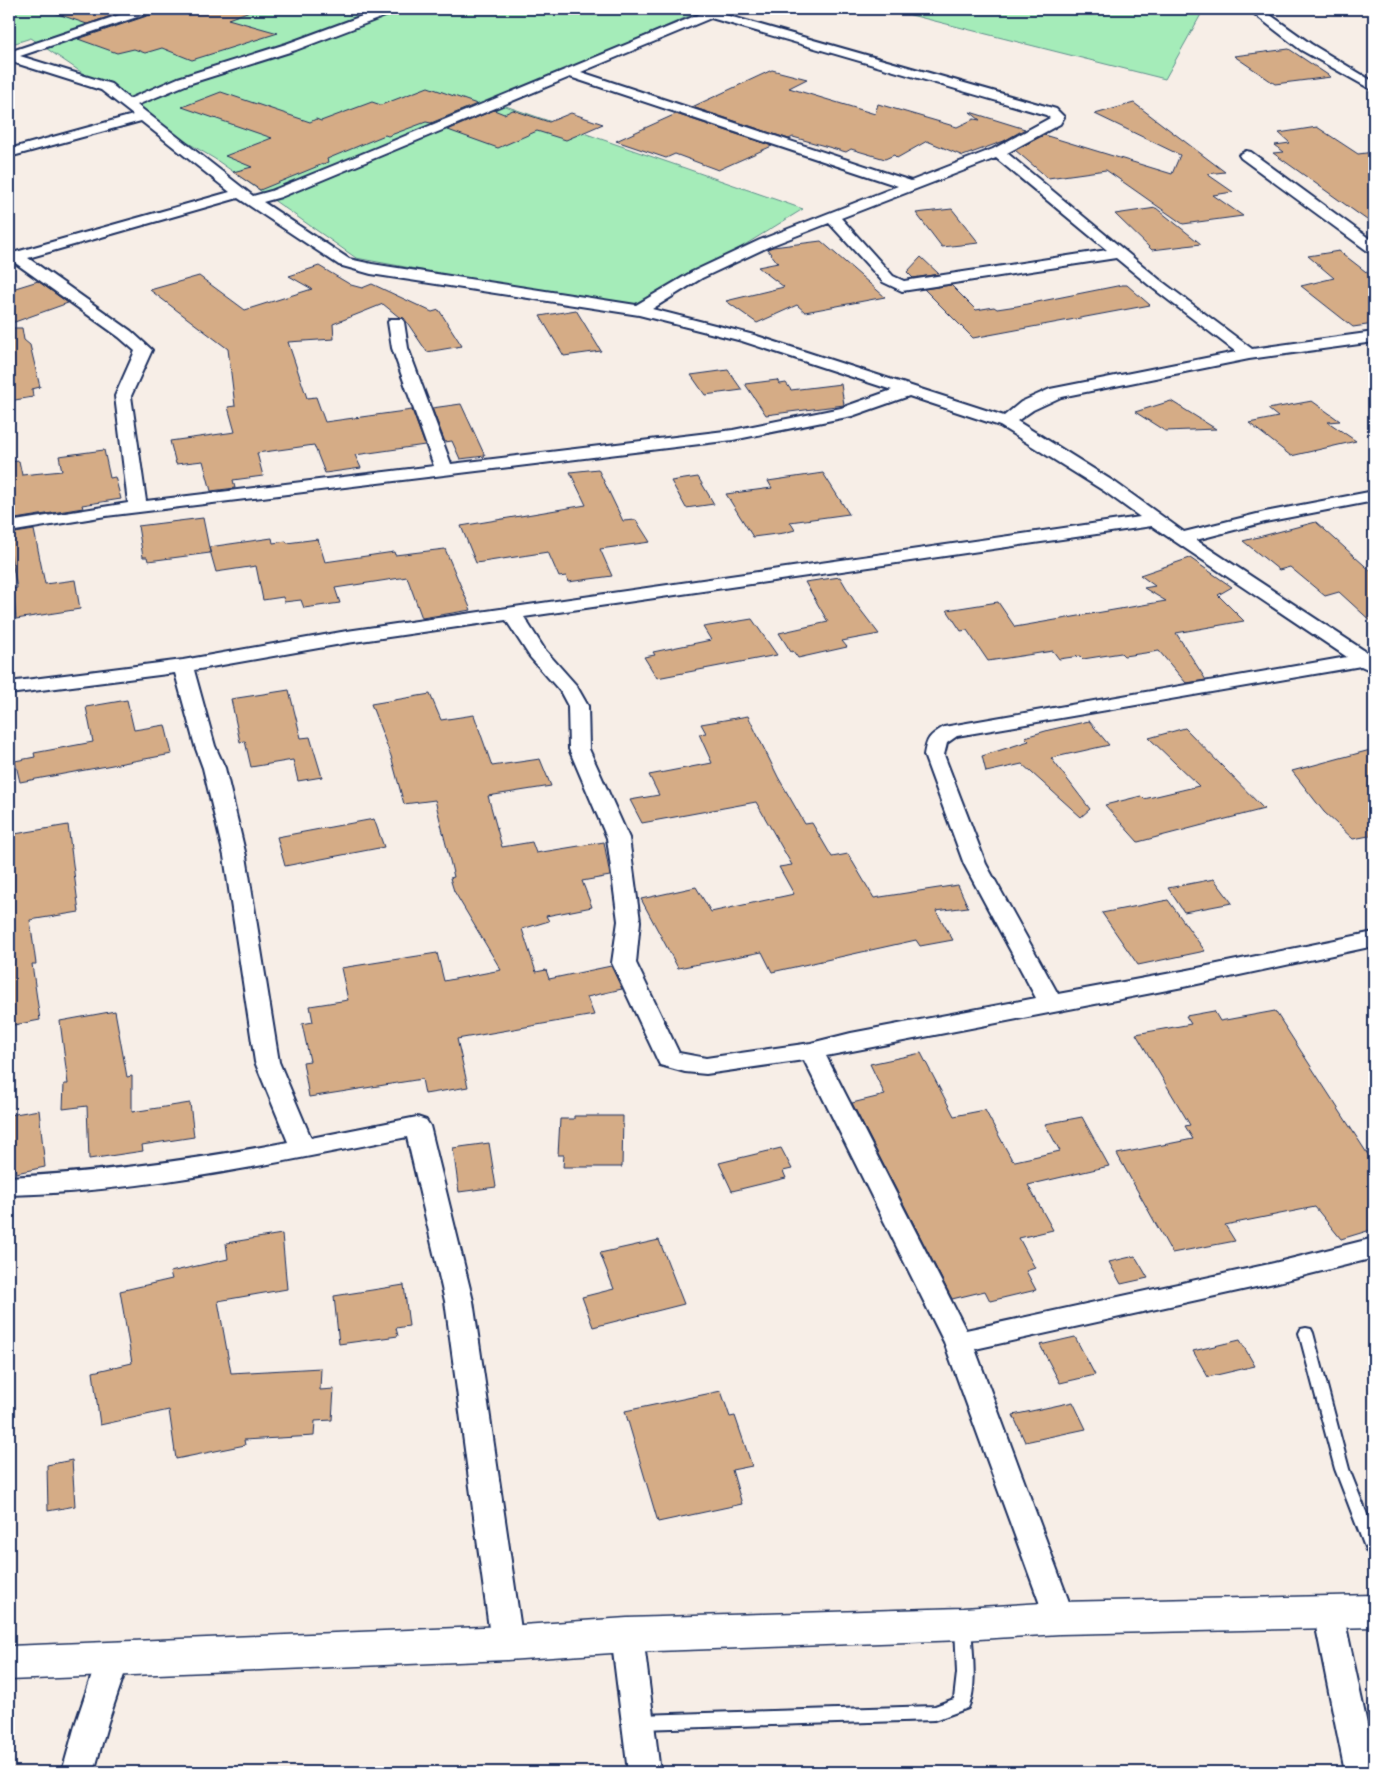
<svg xmlns="http://www.w3.org/2000/svg" width="1383" height="1781" viewBox="0 0 1383 1781" font-family="Mynerve,sans-serif">
<rect width="100%" height="100%" fill="#f7eee7"/>
<filter id="ink" filterUnits="userSpaceOnUse"><feTurbulence type="fractalNoise" baseFrequency=".02" numOctaves="2"/><feDisplacementMap in="SourceGraphic" scale="10" xChannelSelector="R" yChannelSelector="G"/><feConvolveMatrix kernelMatrix="1 2 1 2 8 2 1 2 1" color-interpolation-filters="sRGB"/></filter>
<g filter="url(#ink)">
<path fill="#a5ecb9" stroke="#608e8c" d="M9,9H705L494,102L803,209L639,310L356,258L215,159L143,116L128,104L31,38L9,45Z
M887,9H1204L1165,79Z"/>
<path fill="#d5ac86" stroke="#1b2f5e" d="M55,9H132L87,24L55,13Z
M156,9H250V11L228,19L278,33L192,60L162,48L145,53L134,49L117,53L78,39L153,14Z
M1289,49L1331,77L1275,84L1234,56Z
M772,70L807,79L789,88L875,114L878,104L957,127L974,119L980,120L970,112L1025,129L1004,141L963,156L927,141L897,158L894,155L885,159L851,149L846,152L793,137L789,139L692,107Z
M428,87L477,104L431,123L426,122L388,136L385,135L327,159L328,162L260,190L233,172L252,167L225,156L272,138L182,107L221,92L310,122L316,119L321,121L372,102L381,105Z
M1134,103L1225,172L1207,174L1233,192L1213,195L1243,216L1183,224L1106,170L1048,178L1015,150L1044,135L1172,174L1180,155L1095,114Z
M494,110L504,114L513,110L549,122L571,113L603,124L566,140L537,131L498,148L448,130Z
M676,114L772,146L718,170L675,154L666,158L616,141Z
M1317,127L1358,154L1374,152V225L1273,153L1284,152L1275,145L1290,143L1279,133Z
M1156,208L1201,244L1152,250L1115,214Z
M952,209L979,243L942,247L916,213Z
M821,241L885,297L805,312L797,305L757,323L726,301L784,287L758,267L778,263L767,249L773,247Z
M1339,251L1374,278V324L1353,327L1301,286L1334,278L1308,256Z
M921,257L939,274L913,278L907,272Z
M319,266L351,285L362,288L372,284L432,312L439,310L462,346L427,352L404,318L399,317L383,304L333,324L334,339L288,342L307,398L316,397L325,422L412,410L425,445L355,455L361,468L325,473L314,445L257,453L263,476L233,480L235,488L211,491L203,461L176,464L170,441L235,432L228,407L235,406L228,349L150,290L199,276L245,310L312,289L289,276Z
M38,281L68,303L9,324V290Z
M951,285L976,310L994,307L997,309L1017,306L1122,285H1127L1150,305L973,338L924,289Z
M576,310L601,351L564,356L540,316Z
M9,328H22L24,340L30,345L40,387L32,389L33,397L9,401Z
M728,370L742,390L705,395L691,375Z
M777,380L780,384L786,383L791,390L841,384L844,405L766,415L745,384Z
M1171,401L1216,429L1165,431L1135,412Z
M1312,401L1340,421L1328,422L1356,441L1291,456L1249,423L1278,417L1268,409Z
M461,404L485,456L460,459L452,441L445,442L432,408Z
M104,450L110,478L115,477L121,499L82,505L83,508L9,520V462L19,461L22,475L62,471L59,456Z
M598,469L623,521L636,520L650,542L600,549L612,576L568,582L566,576L559,577L548,552L476,563L461,526L586,505L570,472Z
M823,473L849,514L790,522L795,530L784,533L753,537L726,494L772,488L768,481Z
M698,477L714,504L686,508L671,481Z
M203,518L210,553L148,561L147,557H143L138,526Z
M1316,522L1374,574V624L1339,592L1325,596L1290,567L1279,570L1243,541Z
M34,530L45,584L75,580L80,609L16,619L13,589L17,588L9,545V534Z
M272,538L273,543L286,541L287,543L318,539L325,562L394,552L395,555L445,549L471,610L422,618L407,577L335,588L340,603L304,608L301,600L284,602L283,597L263,600L256,566L216,572L209,547Z
M1190,558L1232,587L1218,595L1244,621L1176,633L1206,680L1186,683L1159,651L1124,656L1121,653L1083,659L1080,656L1059,659L1053,651L988,661L967,630L961,631L947,610L998,602L1015,627L1166,601L1144,588L1155,586L1140,575Z
M840,577L856,604L879,634L842,641L847,647L798,658L793,651L791,652L779,633L828,622L805,582Z
M752,619L777,655L657,678L644,657L655,655L653,652L711,640L703,627Z
M289,690L301,738L310,737L322,777L298,781L293,760L251,767L245,741L240,742L231,699Z
M430,694L441,720L474,715L492,766L540,759L551,786L488,796L502,847L532,842L536,853L604,842L610,876L582,881L592,907L546,916L549,921L522,929L536,972L546,970L549,979L611,966L622,989L587,997L594,1015L457,1039L468,1087L425,1094L422,1079L309,1097L303,1062L310,1061L302,1024L313,1022L310,1006L348,1000L341,968L437,953L444,981L501,970L454,891L450,878L454,877L435,800L404,804L391,756L371,704Z
M127,700L134,730L165,725L172,754L20,782L15,761L35,757L34,753L93,742L86,707Z
M748,716L778,777L805,824L812,823L832,857L848,854L874,898L958,885L968,907L936,911L953,940L920,946L916,940L772,972L762,952L678,968L641,899L696,887L711,912L794,894L779,867L792,865L756,802L642,823L630,800L659,795L649,775L712,763L699,734L706,733L701,724Z
M1089,721L1109,745L1051,758L1090,809L1081,817L1022,764L986,772L982,756L1029,741L1025,737L1049,730Z
M1185,728L1264,809L1138,842L1105,805L1141,796L1144,799L1199,786L1149,738Z
M1374,749V835L1353,839L1324,812L1292,771Z
M374,819L384,847L285,866L277,837Z
M68,825L79,912L30,920L36,964H32L40,1020L9,1026V835Z
M1214,879L1232,903L1184,912L1168,888Z
M1168,900L1205,951L1138,965L1102,913Z
M115,1011L127,1077L132,1076V1112L190,1103L194,1137L142,1145L143,1151L89,1159L87,1106L63,1109L64,1084H68L60,1021Z
M1214,1011L1220,1021L1275,1011L1374,1164V1229L1341,1239L1315,1207L1225,1225L1235,1241L1172,1253L1117,1154L1193,1139L1185,1126L1190,1125L1136,1034L1191,1024L1186,1016Z
M921,1053L954,1116L985,1110L1012,1160L1015,1161L1060,1151L1045,1124L1082,1117L1109,1166L1028,1185L1053,1230L1019,1238L1035,1268L1026,1271L1036,1290L990,1301L985,1291L952,1299L852,1103L885,1095L870,1064Z
M39,1110L45,1167L16,1173L15,1167L9,1168V1115Z
M574,1116H623L622,1167H563L564,1155H558L560,1119H574Z
M489,1143L496,1187L459,1192L453,1148Z
M781,1148L792,1169L783,1171L786,1178L732,1191L719,1163Z
M282,1234L287,1289L218,1301L231,1373L321,1368L320,1390L334,1389L332,1420L315,1421L314,1436L244,1440L245,1445L176,1459L169,1410L100,1425L93,1372L132,1363L120,1291L172,1279L170,1272L228,1259L226,1243Z
M659,1240L684,1304L593,1327L582,1297L614,1289L600,1253Z
M1135,1256L1148,1278L1121,1284L1109,1262Z
M404,1285L409,1326L396,1328L398,1336L339,1344L334,1296Z
M1075,1337L1095,1375L1060,1383L1040,1345Z
M1240,1340L1255,1366L1208,1377L1193,1351Z
M721,1391L730,1417L735,1416L752,1466L732,1470L742,1504L658,1522L625,1411Z
M1073,1402L1086,1429L1025,1442L1013,1415Z
M72,1460L75,1506L48,1511L47,1465Z"/>
<g fill="none" stroke-linecap="round" stroke-linejoin="round">
<defs>
<path id="lane" d="M1306,1328L1311,1329L1313,1333L1349,1469L1374,1532V1556L1369,1554L1366,1550L1335,1469L1299,1333L1301,1329Z
M963,1618L968,1620L971,1625C972,1649 978,1687 968,1708L935,1720L640,1729L634,1727L632,1722L634,1717L640,1715L935,1706L954,1699L957,1673L955,1625L958,1620Z"/>
<path id="street" d="M137,9H154L152,12L20,56L111,84L129,99L178,78L286,44L381,9H398L396,12L296,50L188,84L137,105L253,196L271,191L352,158L712,9H728L722,14L1056,109L1064,117L1060,124L1007,153L1160,280L1252,349L1374,332V342L1249,359L1061,397L1033,410L1017,421L1116,483L1184,532L1265,512L1374,491V501L1265,522L1196,540L1374,657V672L1361,666L957,736L947,743L944,755L986,864L1058,994L1188,970L1374,932V946L1188,986L826,1056L966,1330L1274,1263L1374,1238V1258L1274,1283L975,1349L1075,1618L1071,1627L1060,1631L1049,1627L1045,1618L944,1342L804,1060L706,1074L685,1072L660,1065L657,1059L612,963L618,921L607,838L569,749L568,706L560,691L530,657L506,620L347,643L194,670L215,746L225,768L246,856L279,1062L311,1138L417,1117L426,1120L430,1126L473,1301L523,1643L518,1653L507,1657L496,1653L491,1643L445,1301L407,1137C275,1163 143,1192 9,1195V1177C103,1172 195,1160 288,1142L255,1062L224,856L203,768L195,746L175,673L9,694V682L183,660L347,631L1140,517L1104,491L1000,426L909,396L852,416L733,440L106,516L9,532V522L128,503L115,396L135,351L119,337L14,262L9,263V254L230,192L141,121L9,157V149L133,115L101,90L9,61V52ZM711,18L1046,115L1050,118L993,149L911,181L581,72ZM570,77L898,186L760,240L692,272L636,305L372,264L349,259L263,202L281,197ZM996,158L1107,250L904,281L893,276L841,218ZM238,198L339,265L371,274L639,315L742,341L892,390L841,408L733,430L451,464L408,348L404,322L402,319H390L388,322L392,348L434,466L146,501L131,396L152,350L131,331L28,258ZM829,223L883,282L902,291L1116,258L1150,286L1236,352L1050,389L1021,402L1004,416L754,335L652,309L702,278L770,246ZM1152,526L1347,657L944,727C929,736 927,738 924,755L964,864L1036,998L851,1033L811,1043L706,1058L679,1053L636,963L640,921L629,838L589,749L588,706L576,685L545,650L524,617Z
M1248,9H1262L1311,44L1374,82V91L1301,50Z
M1246,151L1251,152L1374,242V253L1369,252L1241,158L1239,155Z
M1328,1599L1339,1603L1343,1612L1374,1757V1772H1345L1313,1612L1317,1603Z
M627,1621L638,1625L643,1635L660,1772H628L611,1635L616,1625Z
M113,1646L124,1650L129,1660L108,1722L94,1772H62L76,1722L97,1660L102,1650Z"/>
<path id="secondary" d="M1374,1595V1627L1060,1634L963,1640L627,1652L507,1660L9,1680V1646L507,1626L627,1618L963,1608L1060,1602Z"/>
</defs>
<use href="#lane" stroke="#1b2f5e" stroke-width="4"/>
<use href="#street" stroke="#1b2f5e" stroke-width="4"/>
<use href="#secondary" stroke="#1b2f5e" stroke-width="3"/>
<use href="#lane" fill="#fff" fill-rule="evenodd"/>
<use href="#street" fill="#fff" fill-rule="evenodd"/>
<use href="#secondary" fill="#fff" fill-rule="evenodd"/>
</g>
</g>
<rect width="1383" height="1781" fill="none" stroke="#fff" stroke-width="30"/>
<rect x="15" y="15" width="1353" height="1751" fill="none" stroke="#1b2f5e" stroke-width="2" filter="url(#ink)"/>
</svg>
